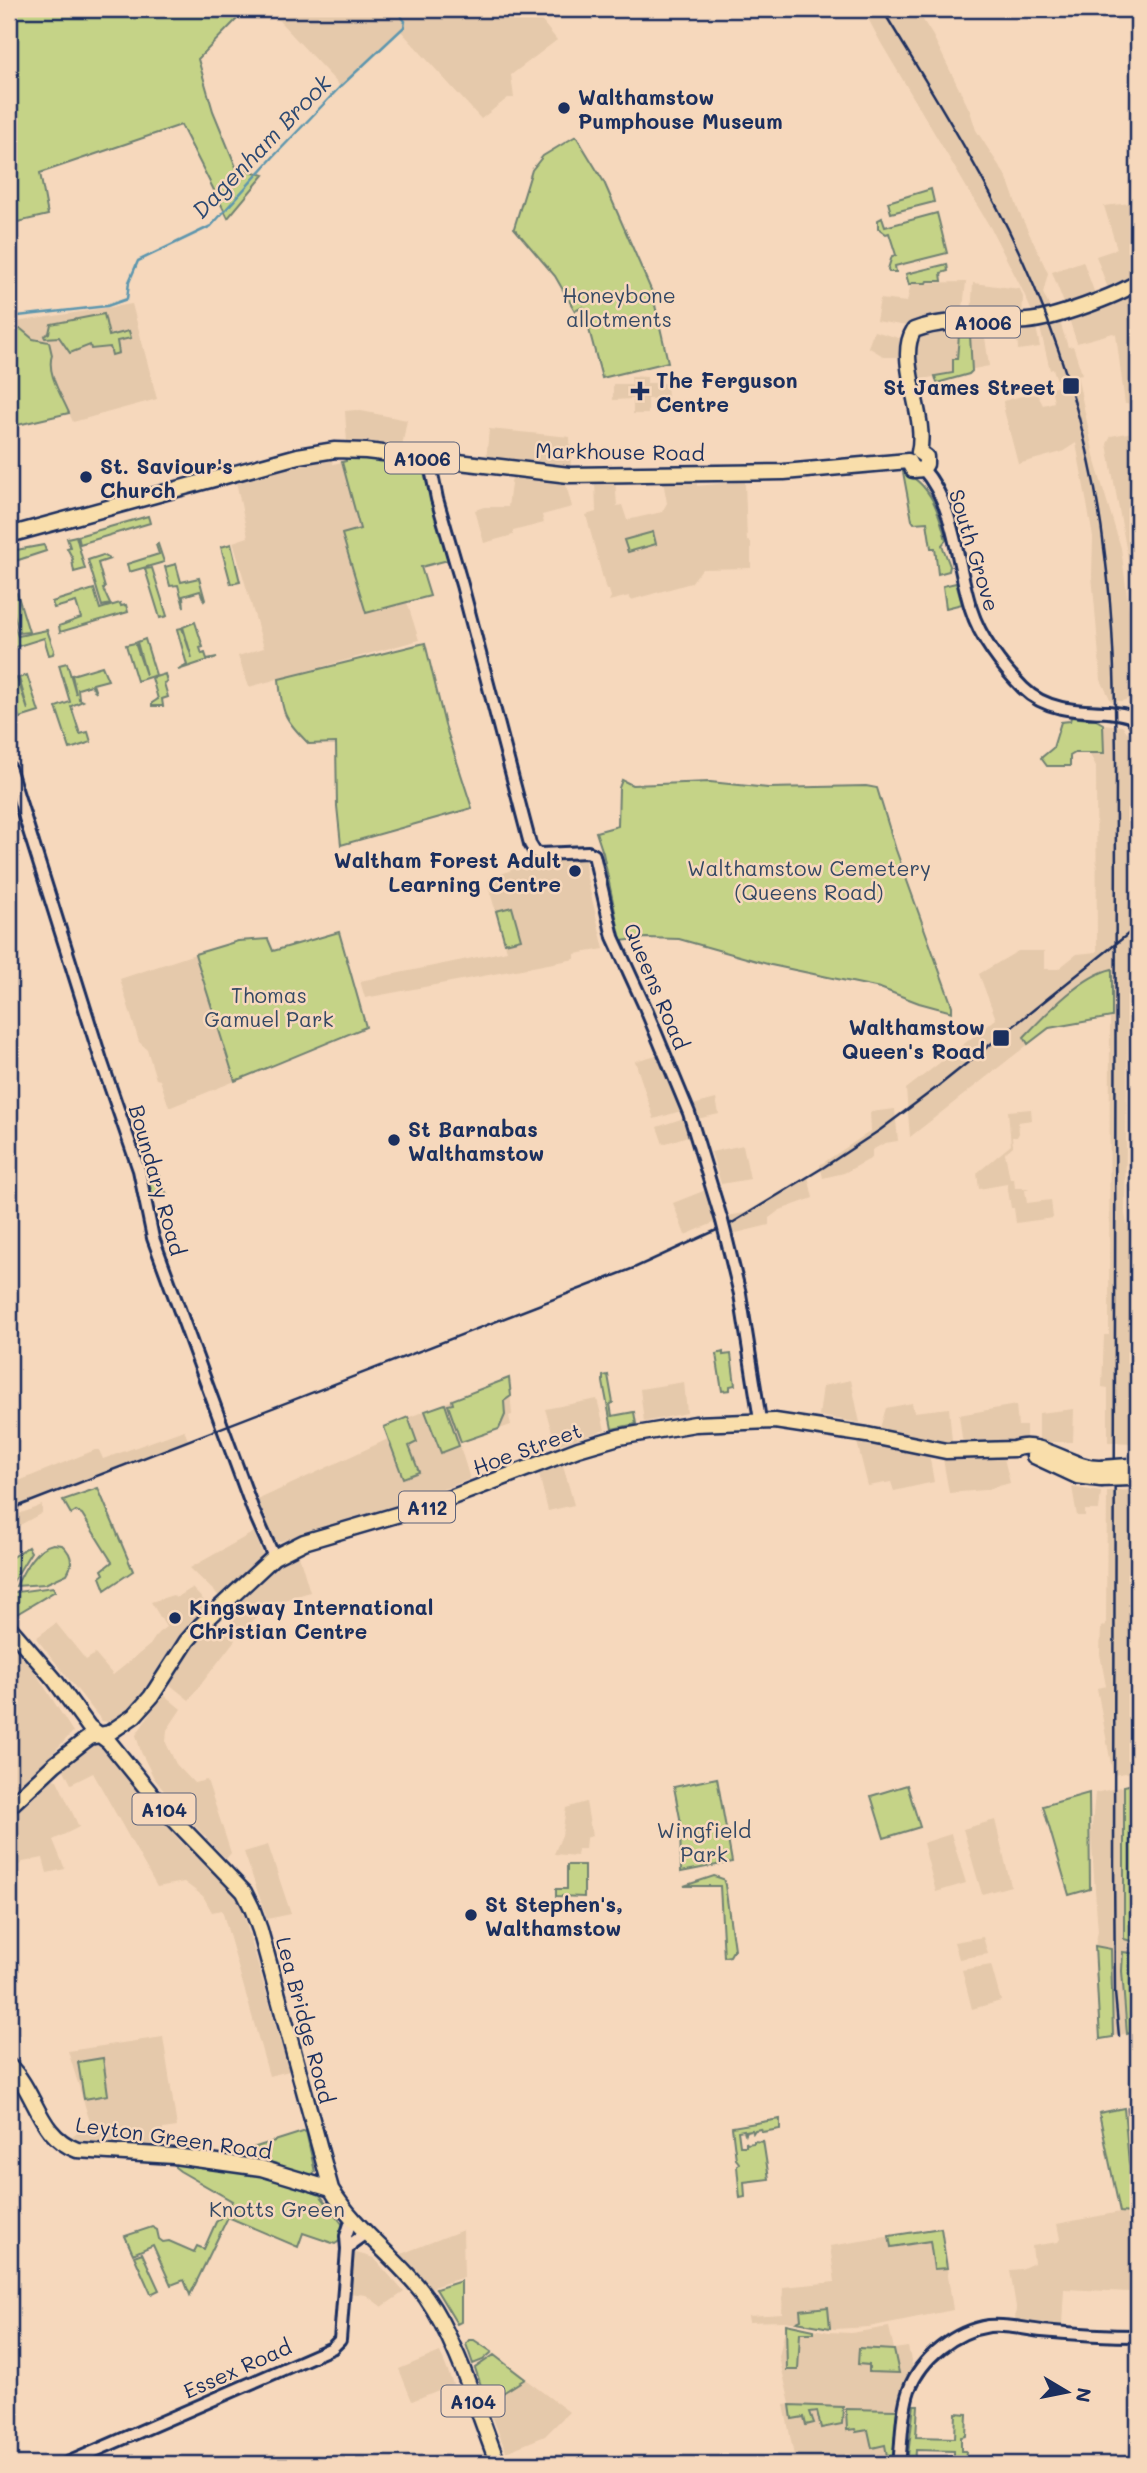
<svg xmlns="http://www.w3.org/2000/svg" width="1147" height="2473" viewBox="0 0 1147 2473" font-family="Mali,sans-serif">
<rect width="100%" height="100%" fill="#f6d8bc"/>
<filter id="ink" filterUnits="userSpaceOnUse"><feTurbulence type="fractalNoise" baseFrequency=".0143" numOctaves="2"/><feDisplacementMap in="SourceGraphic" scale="14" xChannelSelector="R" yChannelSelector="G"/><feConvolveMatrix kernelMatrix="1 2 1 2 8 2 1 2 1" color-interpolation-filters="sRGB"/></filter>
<g filter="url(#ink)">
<path fill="#e5c9ab" d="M268,9H532L557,40L511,75L514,98H508L481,119L400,30L340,86Z
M863,9H916L933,36L970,111L976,130L1007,178L1019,212L1048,273L1043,293L1051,310L1033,314L1021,287L990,227L881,43Z
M1131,203L1138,273L1136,278L1110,288L1107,286L1096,256L1117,249L1104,206Z
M1083,261L1095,294L1065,306L1052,272Z
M966,282L962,316L907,326L876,321L880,299L907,302L911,283Z
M973,283L1020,289L1023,297L1022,317L971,316Z
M1137,292L1138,424L1132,425L1129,404H1125L1116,335L1113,333L1077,343L1068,316Z
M132,304L157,399L73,422L69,413L9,427V323Z
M1060,322L1068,347L1073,346L1082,374L1077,375L1096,465L1121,548L1129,610L1128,699L1122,701H1111L1101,680L1092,575L1093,537L1076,443L1062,452L1018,464L1004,410L1003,401L1022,396L1037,394L1043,405L1054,402L1051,388L1059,386L1053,369L1050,370L1040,328Z
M1036,327L1040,347L1018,350L1017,329Z
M984,330L989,366L918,380L916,352L918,335L921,333Z
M874,331L902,339L904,357H885L868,347Z
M631,376L647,377V383H667L668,398L648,399V414H633V399L613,400V384H632Z
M356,410L407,420L402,447L347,443L345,411Z
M489,429L570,437L571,469L486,461Z
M1138,431V641L1136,642L1133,586L1107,444L1111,436Z
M331,457L333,464L342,462L360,529L342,535L367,613L407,602L419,640L249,687L238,656L264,648L233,542L248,537L235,477L302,461Z
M512,476L565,481L572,507L542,515L544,523L513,531V535L484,543L475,510L484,507H508Z
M615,479L617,506L622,505L627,520L662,512L667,503L663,481L697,480V486L745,481L747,541L751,542V568L702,569L691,583L631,600L629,596L609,601L611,597L609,590H606L586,515L596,512L595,481Z
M1103,724L1122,726L1129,734L1131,803L1125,1214L1127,1224H1136L1138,1438L1133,1443L1108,1442V1388L1102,1387L1104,1335H1109L1110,1018L1049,1028L910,1137L906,1089L996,1019L979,974L1018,951H1044V969H1058L1077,954L1097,952L1096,766L1089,753H1104Z
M585,858L586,874L604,949L575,954V959L365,998L360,981L507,951L488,885L489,879L536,860Z
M195,954L235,1081L171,1107H169L160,1080L156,1079L147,1049L139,1042L120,979Z
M660,1054L681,1111L654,1119L635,1061Z
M716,1099L719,1114L697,1119L693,1105Z
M895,1109L898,1141L885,1143L872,1150V1158L844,1173L823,1178L820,1165L871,1131L870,1112Z
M1031,1109L1032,1120L1018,1122L1019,1133L1017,1137H1012L1013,1146L1005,1153L1010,1179L1014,1178L1015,1188H1029L1025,1190L1027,1203L1051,1200L1053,1218L1016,1223L1014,1208H1011L1007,1184L979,1189L977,1173L1011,1145L1008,1111Z
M684,1118L691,1135L663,1144L657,1127Z
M743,1145L750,1179L721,1184L711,1152Z
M808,1176L813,1198L780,1210L769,1218V1225L732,1234L727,1216L745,1213Z
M706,1190L716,1222L685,1235L673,1203Z
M509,1378L512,1415L509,1416L511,1425L459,1443L470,1479L412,1501V1504L302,1534L273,1544L270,1541L255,1501L388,1439L384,1427Z
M851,1380L860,1423L819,1416L823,1386Z
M684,1382L687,1413L644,1422L640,1389Z
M597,1399L605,1430L556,1445L545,1409Z
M912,1403L914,1412L949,1408L952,1441L950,1444L880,1428L886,1408Z
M1016,1405L1018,1426H1026V1438L963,1445L959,1415Z
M1074,1409L1073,1442H1039V1413Z
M184,1430L188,1440L9,1509V1485L95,1450H99L103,1459Z
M857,1442H870L929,1454L934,1482L894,1491L891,1482L868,1486Z
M1003,1454L1010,1483L984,1490L949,1493L943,1459Z
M563,1465L574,1505L548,1511L539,1474Z
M1072,1487L1101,1492L1099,1510H1085V1516H1077Z
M1131,1490L1133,1640L1137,1679L1138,1771L1113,1775L1097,1688L1106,1686L1100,1654L1101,1627L1106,1625L1107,1491Z
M42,1505V1513L9,1531V1518Z
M254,1532L263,1555L219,1596L190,1568Z
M298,1552L310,1592L271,1604L242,1631L225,1615L249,1589L274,1570L273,1567Z
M192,1588L208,1605L179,1636L132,1708L119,1718L107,1722L102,1721L36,1638L56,1623L86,1660L95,1654L113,1675L150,1645L158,1633L166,1627L151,1602L173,1595L176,1598Z
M215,1622L235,1640L189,1700L169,1684L189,1653Z
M9,1639L32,1667L73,1732L9,1798V1704L14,1700L9,1694Z
M163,1694L181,1709L167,1730L166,1743L176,1764L194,1783L207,1780L231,1853L226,1859L170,1799L154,1778L141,1752L136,1735Z
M96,1745L101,1746L180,1841L229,1886L240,1902L289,2071L269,2076L222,1910L212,1912L203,1896L184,1882L157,1887L93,1773L71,1784L63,1768L76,1757Z
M52,1779L57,1780L79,1827L53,1840L65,1869L47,1873L43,1858L23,1862L14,1869L9,1862V1821Z
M1138,1783V2031L1100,2039L1095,1946L1098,1931L1091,1835L1095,1793Z
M586,1802L592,1836L586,1838L585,1849H578L577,1856L554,1854L562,1835L566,1808Z
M995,1820L1011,1886L982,1894L963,1829Z
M951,1834L966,1883L936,1892L923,1843Z
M268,1845L291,1914L267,1919L244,1852Z
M983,1937L988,1954L959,1959L954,1942Z
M991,1965L1001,2001L972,2009L962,1970Z
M163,2037L177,2127L163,2129V2149L93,2144L71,2137L90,2122L68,2051Z
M1137,2107L1138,2253L1130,2255V2292L1064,2289L1062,2325L1015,2320L1016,2307L1010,2270L1021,2269L1034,2263L1032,2246L1058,2242L1060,2239L1057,2224L1120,2212L1099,2113Z
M941,2228L953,2310L869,2327L835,2329L784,2321L749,2322L748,2316L782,2314L783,2287L835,2282L830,2246Z
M463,2230L464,2277L430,2288L401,2254Z
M353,2252L374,2258L404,2292L382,2307L366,2295L349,2293Z
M786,2324L829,2332L851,2333L889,2327L894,2349L908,2347L913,2369L906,2381L897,2410L892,2464H771L765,2462L794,2456L784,2405L790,2404L779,2357Z
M440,2352L453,2384L412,2401L399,2369Z
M525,2379L569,2412L545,2436L506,2452L487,2403Z"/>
<path fill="#c5d387" stroke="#708172" stroke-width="2" d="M9,9H232L237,19L198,59L213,111L236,167L264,175L228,218L181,125L40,173L48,215L9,224Z
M576,136L604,182L652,292L668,362L602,378L583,307L575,311L555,276L514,228L532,170L543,156Z
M931,189L934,202L891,213L888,202Z
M937,213L947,253L895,266L896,272H889L888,269L892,256L896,255L889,233L886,234L878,228V220L882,218L885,227Z
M947,264L948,271L941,273L942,281H927L926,283H912L909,285L906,274Z
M104,314L109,336L129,331L131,338L117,341L119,353L112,355L110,347L91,349L90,345L70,353L59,337L45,338L44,336L49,333L51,324Z
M21,329L33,339L49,342L52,355C46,373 62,396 69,413L9,427V332Z
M959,335H970L972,371L969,374L937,383L935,376L953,373V359H957Z
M345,454L422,466L448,560L421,567L430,596L366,613L342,534L360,529L342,462L346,461Z
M903,472C931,484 939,512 946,540L942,545L950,566L949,571L938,574L935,548H931L927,522L914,523L912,520Z
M148,516L150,523L80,544L78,536Z
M653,532L656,544L628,552L624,540Z
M76,536L85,569L74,572L72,560L73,559L67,548L70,547L67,538Z
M158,544L164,562L129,572L127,564L159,554L156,545Z
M231,544L240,582L231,584L221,547Z
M44,545L46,551L9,563V553L11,551Z
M103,555L110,559L98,563L105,588L103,589L110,604L102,606L88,560Z
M176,564L181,582L199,578L205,600L204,601L200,591L183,596L184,607L178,585L170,586L165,567Z
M152,568L167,616L160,618L145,569Z
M956,583L962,604L946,608L943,586Z
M94,589L100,609L120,603L121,606L126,605L128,612L60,632L59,626L81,618L76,602L54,608L52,602Z
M17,593L29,632L19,633L9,596Z
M195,622L203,647L200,648L202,654L205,653L207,659L217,657L178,670L187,665L177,629L182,628L192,658L183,627Z
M14,626L18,636L47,630L54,650L53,654L49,655L44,638L9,649V639L12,638L9,637V628Z
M145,639L156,675L137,681L126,645L135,643L146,675L137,642Z
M425,643L445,725L472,808L341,845L337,806L336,743L309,744C284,719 282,714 279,679Z
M67,663L76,694L72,675L102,666L108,680L93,684L96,693L91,685L78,689L79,699L83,701L71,706L80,734L88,732L91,742L70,749L56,707L70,702L59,665Z
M165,674L167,682L164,683L168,697L162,699L163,706H152V703L158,699L152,678Z
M27,675L39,712L10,721L19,717L9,681L17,678L28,710L19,678Z
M1071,717L1096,720L1103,724L1104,753H1075L1070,756V766H1047L1041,758L1053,748L1061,722L1070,721Z
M622,780L632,785L710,782L768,788L866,786L877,788L896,850L952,1006V1012L919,1003L880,988L771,965L679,939L646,938L621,941L603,853L596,832L618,826L619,788Z
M512,907L521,939L505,943L496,911Z
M339,932L366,1027L235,1081L195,954L238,941L268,939L273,951Z
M1112,969V1017L1049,1028L1028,1044L1024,1037C1046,1014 1081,976 1112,969Z
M153,1162L167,1195L161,1198L154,1197L152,1194L146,1171L149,1164Z
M723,1352V1355L731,1354L735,1385L730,1386V1390L722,1391L716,1354Z
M608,1375L613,1403L610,1404L612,1416L634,1412L636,1424L612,1429L603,1382V1376Z
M509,1378L511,1396L504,1401L505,1415L499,1429L461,1442L448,1405L453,1404L452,1400Z
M445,1404L459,1446L441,1453L425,1411Z
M408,1417L417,1442L409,1446L419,1472L403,1478L384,1427Z
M98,1488L133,1571L105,1590L100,1577L104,1574L102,1570L112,1562L82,1514L76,1511L71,1514L63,1500Z
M53,1544L62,1545C71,1553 74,1563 67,1574L45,1584L16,1586C24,1570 34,1548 53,1544Z
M28,1547L31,1552L9,1588V1559Z
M53,1587L55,1591L15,1615L9,1608V1593Z
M717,1778L732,1862L681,1872L680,1818L674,1787Z
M1138,1783V1943L1124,1939V1786Z
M907,1785L920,1827L884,1838L871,1796Z
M1089,1793L1090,1889L1069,1895L1043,1806Z
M567,1865H584V1897L556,1896V1889H567Z
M714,1876L723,1879L725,1885L734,1949L730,1956L724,1957L720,1886H684Z
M1095,1946L1111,1949L1113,2037L1100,2039Z
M1123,1952L1138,1954V2031L1127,2034L1122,1971Z
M103,2058L108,2095L84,2099L78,2062Z
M1124,2108L1129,2163L1138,2199V2206L1132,2213L1120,2212L1099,2113Z
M780,2119V2129L762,2132L761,2129L755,2130L753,2133L752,2130L746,2131L745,2134L744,2130L738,2131L740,2146H746V2142L747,2144L754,2143V2141L763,2142V2140L769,2179L744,2182L745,2197L740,2198L737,2166L739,2163L736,2159L732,2127Z
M306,2131L315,2172L311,2175L238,2159L240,2152Z
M175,2163L235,2169L280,2179L320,2195L343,2225L341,2240L335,2244L303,2233L298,2247L228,2217L190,2295L184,2280L171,2285L153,2245L133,2254L125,2236L152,2227L157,2230L159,2239L163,2242L169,2241L194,2252L197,2246L204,2249L216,2222L225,2215L232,2201L180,2171L175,2167Z
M941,2228L947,2268L934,2269L930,2241L891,2247L889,2236Z
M142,2253L159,2290L151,2294L134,2256Z
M461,2281V2322L457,2324L436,2289Z
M828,2307L830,2328L797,2322L801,2320L800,2310Z
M786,2324L814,2330V2333H800L798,2370H787Z
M469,2340H474L492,2352L483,2360L473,2364L466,2344Z
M859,2348L894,2350L899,2373L869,2372V2365L858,2364Z
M494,2355L525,2379L487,2403L475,2368Z
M790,2405L843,2407L842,2424L821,2428L817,2411L810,2412L814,2423L806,2425L804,2417L792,2419Z
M914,2405H918L916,2437L955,2438L956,2413L967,2414L966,2436L961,2437V2451H966L965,2464H954V2451L916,2450L915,2464H907Z
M846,2409L897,2410L893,2456H887L885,2445L872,2448L868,2430L856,2432L855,2429L847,2430Z"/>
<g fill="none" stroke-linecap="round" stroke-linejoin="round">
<path stroke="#5d96ae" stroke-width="2.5" d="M9,317L107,306L127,299L129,282L138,261L211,226L275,155L339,88L404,27L405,21L395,9"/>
<defs>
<path id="minor" d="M429,459L437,499L462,585L530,844L535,852L540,854L588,852L594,855L613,937L645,1007L689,1113L722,1221
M923,469C956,507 956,563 971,609C980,638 1002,667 1023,688C1046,711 1078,711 1108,712C1114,713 1122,713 1129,716C1134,718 1136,723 1138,728
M9,767L101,1060L139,1170L153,1238L253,1510L274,1557
M726,1237L740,1294L760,1420
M347,2250L352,2243L366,2233
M65,2464L332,2348L340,2340L347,2250L346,2236L352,2218
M899,2464C902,2441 901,2413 909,2390C921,2358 955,2331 989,2326C1006,2324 1025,2329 1042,2331C1074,2334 1106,2336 1138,2336"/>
<path id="major" d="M919,452C928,417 895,359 914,330C946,317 992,323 1027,321C1053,319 1117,296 1138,282
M908,461L913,470L923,469L926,464V457L919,452
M9,535L298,456L335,450L366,451L569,475L784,472L908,461
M1034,1456L1077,1476L1101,1479
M9,1627L54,1679L89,1727L109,1742L160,1805L244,1892L252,1908L260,1930L331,2189C356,2231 398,2258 426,2297C457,2341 478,2413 498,2464
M9,1807L55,1764L83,1742L90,1737L109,1733L134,1716L151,1697L187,1641L201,1625L274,1557L304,1542L437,1503L578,1449L619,1437L695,1424L775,1421L867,1435L946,1451L1014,1449C1039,1438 1073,1470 1101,1468
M9,2066C37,2092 37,2135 77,2150L174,2156L261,2168L331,2189"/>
</defs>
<use href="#minor" stroke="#1b2f5e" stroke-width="16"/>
<use href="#major" stroke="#1b2f5e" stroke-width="19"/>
<use href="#minor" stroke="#f6d8bc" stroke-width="10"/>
<use href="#major" stroke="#f9deab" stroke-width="14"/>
<path stroke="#1b2f5e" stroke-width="2.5" d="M882,9C930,89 981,169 1020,254C1063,348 1093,452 1105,555C1114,623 1115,692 1116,761L1114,1863L1115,1993L1119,2036
M9,1510L634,1268L732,1223L824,1167L880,1130L936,1088L1138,926
M1128,2108L1133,2158L1138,2178"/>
<defs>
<path id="minor-bridge" d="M722,1221L726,1237"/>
<path id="major-bridge" d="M1101,1468L1129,1466
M1101,1479L1131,1478"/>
</defs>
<use href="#minor-bridge" stroke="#1b2f5e" stroke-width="16" stroke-linecap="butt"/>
<use href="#major-bridge" stroke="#1b2f5e" stroke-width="19" stroke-linecap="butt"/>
<use href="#minor-bridge" stroke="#f6d8bc" stroke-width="10"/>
<use href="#major-bridge" stroke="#f9deab" stroke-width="14"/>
</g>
</g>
<g fill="#1b2f5e" stroke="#f6d8bc" stroke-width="2.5">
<circle cx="564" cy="108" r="7"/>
<rect x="1062" y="377" width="18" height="18" rx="3.5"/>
<path d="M636.5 380.5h7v7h7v7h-7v7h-7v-7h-7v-7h7z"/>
<circle cx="86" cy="477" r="7"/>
<circle cx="575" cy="871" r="7"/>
<rect x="992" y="1029" width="18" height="18" rx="3.5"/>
<circle cx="394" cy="1140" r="7"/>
<circle cx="175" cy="1618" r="7"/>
<circle cx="471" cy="1915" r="7"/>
</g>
<g text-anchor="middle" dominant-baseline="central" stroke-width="5" stroke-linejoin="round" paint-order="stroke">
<g fill="#f6d8bc" stroke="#5d627a" stroke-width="2">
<rect x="946" y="306.5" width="74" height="31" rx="5"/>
<rect x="385" y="442.5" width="74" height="31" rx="5"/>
<rect x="399" y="1491.5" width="56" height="31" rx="5"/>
<rect x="132.5" y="1793.5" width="63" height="31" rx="5"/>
<rect x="441.5" y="2385.5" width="63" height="31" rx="5"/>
</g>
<g font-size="19" font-weight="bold" fill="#1b2f5e">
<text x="983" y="322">A1006</text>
<text x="422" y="458">A1006</text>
<text x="427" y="1507">A112</text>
<text x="164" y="1809">A104</text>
<text x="473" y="2401">A104</text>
</g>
<g font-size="21" font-weight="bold" fill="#1b2f5e" stroke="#f6d8bc" text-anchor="start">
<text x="578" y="96">Walthamstow<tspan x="578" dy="24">Pumphouse Museum</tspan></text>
<text x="656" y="379">The Ferguson<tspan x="656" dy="24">Centre</tspan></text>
<text x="1055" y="386" text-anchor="end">St James Street</text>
<text x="100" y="465">St. Saviour's<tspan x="100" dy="24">Church</tspan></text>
<text x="561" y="859" text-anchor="end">Waltham Forest Adult<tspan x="561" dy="24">Learning Centre</tspan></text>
<text x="985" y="1026" text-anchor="end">Walthamstow<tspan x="985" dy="24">Queen's Road</tspan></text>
<text x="408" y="1128">St Barnabas<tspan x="408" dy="24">Walthamstow</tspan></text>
<text x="189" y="1606">Kingsway International<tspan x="189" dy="24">Christian Centre</tspan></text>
<text x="485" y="1903">St Stephen's,<tspan x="485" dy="24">Walthamstow</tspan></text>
</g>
<g font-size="21" fill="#344864" stroke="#f6d8bc">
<text x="619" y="294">Honeybone<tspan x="619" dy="24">allotments</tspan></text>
<text x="809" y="867">Walthamstow Cemetery<tspan x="809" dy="24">(Queens Road)</tspan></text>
<text x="269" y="994">Thomas<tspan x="269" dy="24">Gamuel Park</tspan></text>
<text x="704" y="1829">Wingfield<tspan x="704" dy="24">Park</tspan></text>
<text x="277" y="2208">Knotts Green</text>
</g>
<g font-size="21" fill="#1b2f5e" stroke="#f6d8bc">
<text transform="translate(620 451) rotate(1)">Markhouse Road</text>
<text transform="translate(975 550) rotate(73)">South Grove</text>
<text transform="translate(657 986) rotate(67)">Queens Road</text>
<text transform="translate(158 1180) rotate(74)">Boundary Road</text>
<text transform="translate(527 1448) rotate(-20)">Hoe Street</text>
<text transform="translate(306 2020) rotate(75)">Lea Bridge Road</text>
<text transform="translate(174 2137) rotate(8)">Leyton Green Road</text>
<text transform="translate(237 2368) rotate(-24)">Essex Road</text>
</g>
<g font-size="23" font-style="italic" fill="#2c4972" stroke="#f6d8bc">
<text transform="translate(261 146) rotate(-46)">Dagenham Brook</text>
</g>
</g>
<rect width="1147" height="2473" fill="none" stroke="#f6d8bc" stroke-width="35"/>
<rect x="18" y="18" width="1112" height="2438" fill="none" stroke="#1b2f5e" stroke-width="2.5" filter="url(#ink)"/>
<g transform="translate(1067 2392) rotate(100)" stroke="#f6d8bc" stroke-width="5" paint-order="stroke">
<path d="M0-5L12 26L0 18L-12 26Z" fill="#1b2f5e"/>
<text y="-10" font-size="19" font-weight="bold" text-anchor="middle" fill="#1b2f5e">N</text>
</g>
</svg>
